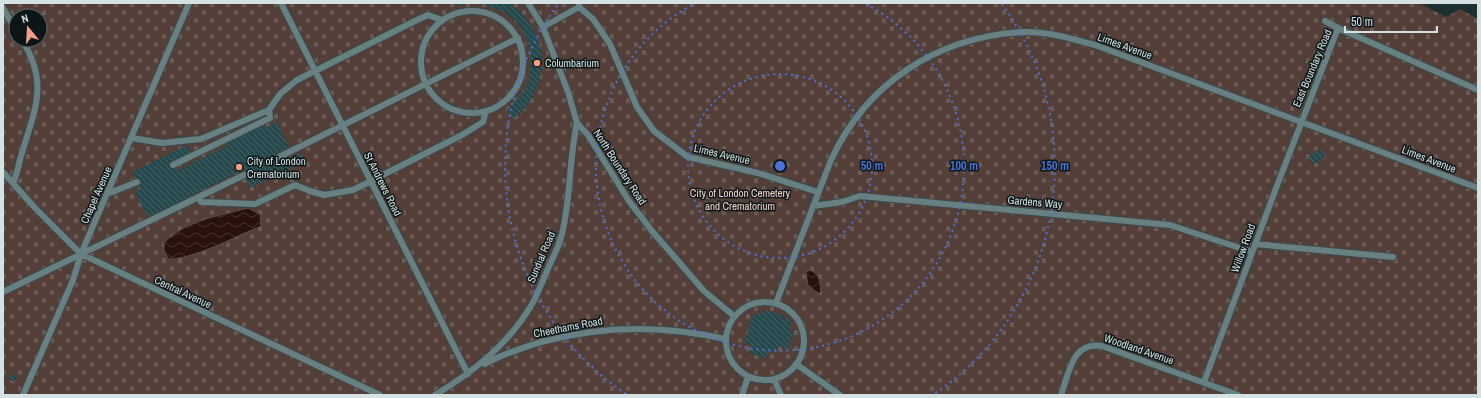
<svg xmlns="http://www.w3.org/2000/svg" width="1481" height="398" viewBox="0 0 1481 398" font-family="'Archivo Narrow',sans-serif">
<defs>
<pattern id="cemetery-stones" width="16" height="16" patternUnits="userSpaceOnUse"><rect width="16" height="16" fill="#533e38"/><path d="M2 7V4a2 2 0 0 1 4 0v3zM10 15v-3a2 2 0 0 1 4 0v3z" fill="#6b5a54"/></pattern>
<pattern id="water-waves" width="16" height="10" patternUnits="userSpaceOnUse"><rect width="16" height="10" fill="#29120b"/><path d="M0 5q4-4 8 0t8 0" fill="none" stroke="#47342e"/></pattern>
<pattern id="building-back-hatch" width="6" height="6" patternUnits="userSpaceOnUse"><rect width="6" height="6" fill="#26494d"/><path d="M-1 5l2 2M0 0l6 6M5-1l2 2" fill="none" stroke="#456366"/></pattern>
</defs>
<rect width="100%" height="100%" fill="#1c3032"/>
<path fill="url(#cemetery-stones)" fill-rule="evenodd" d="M3,3H1419L1446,17L1460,9L1478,19V395H3ZM16,16H40V40H16Z"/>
<path fill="url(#water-waves)" stroke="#5d504c" d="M248,208L260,214L261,226C237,236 192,260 168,259L164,250V243C186,220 218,216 248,208Z
M810,270C819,273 822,285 820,294L808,286L806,272Z"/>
<path fill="url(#building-back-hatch)" d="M454,3H465V4L455,6Z
M480,3H510L522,13L531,25L538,38L542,53V68L539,82L533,96L525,109L513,119L507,110L524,91L529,80L531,54L528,42L522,30L514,20L504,12Z
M277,122L289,147L277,153L282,163L300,153L304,161L250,188L242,171L187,197L188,200L155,216L153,213L147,216L135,192L140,189L132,172L187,145L191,153L172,162L176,171L229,145L228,142L264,125L265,128Z
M1320,149L1326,157L1313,165L1308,157Z
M763,310L781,314L783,317L792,320L789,330L794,332L788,350L778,346L775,353L768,351L765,359L749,353L752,345L744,343L752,317L754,318L756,313L762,315Z
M10,374L17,377L15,382L8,379Z"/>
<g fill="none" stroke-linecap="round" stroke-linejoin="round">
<defs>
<path id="service" d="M281,3L468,374
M528,3L543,27L568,92L577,123L588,135L629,201L652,231L704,291L734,316
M579,7L593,19L610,44L637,107L654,131L688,157L758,173L818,192
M3,8L16,31
M421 62a51 51 0 1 1 102 0a51 51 0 1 1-102 0Z
M1325,21L1338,28
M543,27L579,7V4
M132,138L162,143L201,139L269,110
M279,157L518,38
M173,165L270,118L269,110L280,94L297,80L419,19L428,15L442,20
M3,172L35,208L81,254L380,395
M13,182C18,174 18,165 21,156C34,111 50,84 22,40
M107,194L137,182
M198,197L201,202L255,204L295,185L310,191L324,195L353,190L462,135L483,122L486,111
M813,206L842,202L860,196L1170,225L1252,252
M1255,244L1393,257
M3,292L244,175
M726 341a39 39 0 1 1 78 0a39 39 0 1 1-78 0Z
M776,303L831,160C867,82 938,37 1023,32C1047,31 1072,39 1095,45L1478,188
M485,364C502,354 522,348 541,342C603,325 664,325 725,339
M796,364L840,395
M774,379L781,395
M1204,382L1278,183L1338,28L1478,90
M23,395L73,280L81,254L189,3
M435,395C473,372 509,344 532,304C538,294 542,282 547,271C552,259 559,247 562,234C571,197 569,159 577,123
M742,395L748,377
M1061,395C1069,373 1072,341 1102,346L1238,395"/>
</defs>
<use href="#service" stroke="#3a4c4e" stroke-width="8"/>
<use href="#service" stroke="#698082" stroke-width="6"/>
</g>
<g fill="none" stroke="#4b73da" stroke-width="2" stroke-dasharray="2 4">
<circle cx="780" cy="166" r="92"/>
<path d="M866 4A184 184 0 1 1 694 4"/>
<path d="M626 394A275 275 0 0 1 558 4M1002 4A275 275 0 0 1 934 394"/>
</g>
<g fill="#f49e86" stroke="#0d1617" stroke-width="1.5">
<circle cx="537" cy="63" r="4"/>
<circle cx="239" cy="167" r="4"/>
</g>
<g text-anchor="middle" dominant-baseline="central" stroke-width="3" stroke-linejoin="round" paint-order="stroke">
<g font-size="11" fill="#d5e1e2" stroke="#0d1617">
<text transform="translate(1125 46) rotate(20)">Limes Avenue</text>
<text transform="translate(1312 68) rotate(-67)">East Boundary Road</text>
<text transform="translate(722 154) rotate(13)">Limes Avenue</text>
<text transform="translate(1429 159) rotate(21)">Limes Avenue</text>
<text transform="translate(620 167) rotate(57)">North Boundary Road</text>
<text transform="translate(383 184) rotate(63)">St Andrews Road</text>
<text transform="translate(96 195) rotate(-66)">Chapel Avenue</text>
<text transform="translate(1035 202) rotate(5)">Gardens Way</text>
<text transform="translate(1243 248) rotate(-70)">Willow Road</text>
<text transform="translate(541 257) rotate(-67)">Sundial Road</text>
<text transform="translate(183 292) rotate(25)">Central Avenue</text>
<text transform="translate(568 327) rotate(-11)">Cheethams Road</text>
<text transform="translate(1139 349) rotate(19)">Woodland Avenue</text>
</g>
<g font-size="11" fill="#d5e1e2" stroke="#0d1617" text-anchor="start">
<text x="545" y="63">Columbarium</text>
<text x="247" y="161">City of London<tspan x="247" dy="13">Crematorium</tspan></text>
</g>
<g font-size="11" fill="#f8d4ca" stroke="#0d1617">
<text x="740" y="193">City of London Cemetery<tspan x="740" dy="13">and Crematorium</tspan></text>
</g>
</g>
<circle cx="780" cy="166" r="6" fill="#4b73da" stroke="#0d1617" stroke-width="2"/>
<g font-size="12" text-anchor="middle" font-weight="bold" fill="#4b73da" stroke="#0d1617" stroke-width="3" stroke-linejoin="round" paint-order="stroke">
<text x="872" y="170">50 m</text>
<text x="964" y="170">100 m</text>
<text x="1055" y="170">150 m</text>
</g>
<rect width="1481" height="398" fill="none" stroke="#d5e1e2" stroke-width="8"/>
<g transform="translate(28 28) rotate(342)"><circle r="19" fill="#0d1617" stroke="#5d6768"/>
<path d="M0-3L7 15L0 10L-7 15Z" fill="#f49e86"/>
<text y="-6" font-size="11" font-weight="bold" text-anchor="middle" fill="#d5e1e2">N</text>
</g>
<path d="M1345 26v6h92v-6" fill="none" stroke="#d5e1e2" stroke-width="2"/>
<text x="1351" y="26" font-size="12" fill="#d5e1e2" stroke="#0d1617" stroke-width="3" paint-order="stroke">50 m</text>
</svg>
